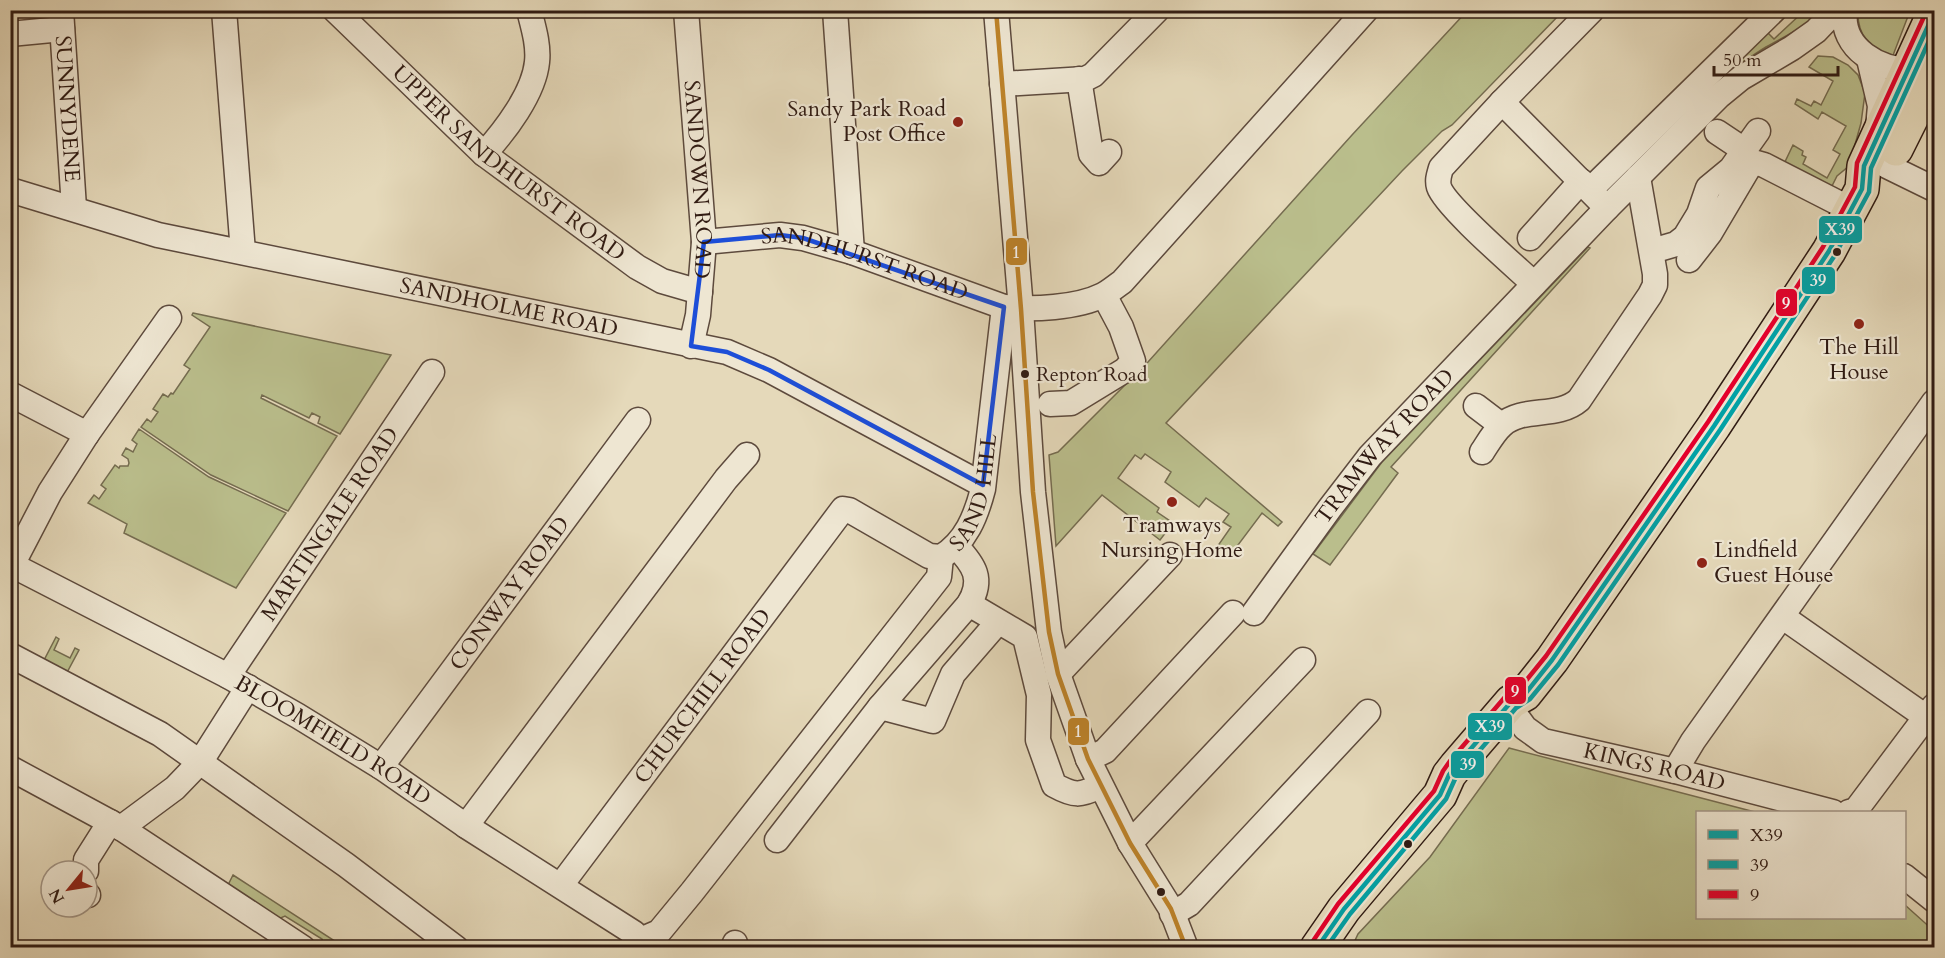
<svg xmlns="http://www.w3.org/2000/svg" width="1945" height="958" viewBox="0 0 1945 958" font-family="Cardo,serif">
<rect width="100%" height="100%" fill="#e5d9ba"/>
<filter id="stains"><feTurbulence type="fractalNoise" baseFrequency=".00333" numOctaves="4"/><feColorMatrix values="0 0 0 0 .2 0 0 0 0 .09 0 0 0 0 .02 0 0 0 .5 -.17"/></filter>
<radialGradient id="worn" r=".72"><stop offset=".6" stop-color="#630" stop-opacity="0"/><stop offset="1" stop-color="#630" stop-opacity=".3"/></radialGradient>
<path fill="#babe8c" stroke="#756c50" stroke-width="1.5" d="M1467,11H1563L1452,125L1442,131L1402,171L1166,423L1282,522L1278,526L1262,513L1229,557L1217,547L1231,527L1223,522L1229,514L1206,498L1199,507L1165,482L1171,472L1145,454L1141,459L1135,455L1118,478L1159,508L1157,512L1173,523L1160,540L1102,495L1056,546L1049,455L1058,452L1148,362L1352,135Z
M1804,11H1821C1806,27 1785,36 1766,47C1745,60 1726,74 1706,88L1765,30L1774,39Z
M1858,11H1910L1892,58C1871,46 1857,38 1858,11Z
M1818,56L1833,57L1848,65L1858,75L1865,93L1861,123L1849,166L1837,176L1830,190L1783,166L1793,145L1803,151L1802,155L1806,157L1803,164L1827,178L1840,154L1833,150L1846,126L1822,112L1818,119L1795,104L1797,99L1811,106L1814,101L1821,105L1833,81L1809,67Z
M1588,247L1590,248L1391,467L1398,473L1330,565L1313,554L1382,462Z
M193,313L391,355L340,434L318,423L320,417L312,413L309,418L262,395L261,398L337,436L288,511L211,475L141,427L147,419L151,422L158,412L153,409L163,394L168,397L171,393L173,394L190,369L184,365L210,327L192,315Z
M139,429L209,477L286,513L236,588L124,533L127,524L88,503L94,495L99,499L106,489L101,485L115,465L119,468L120,466H128L129,463L128,459L122,455L126,448L133,452L137,444L132,440Z
M56,637L59,639L54,650L70,658L75,648L79,650L64,678L41,666Z
M1509,748L1755,812H1698V918H1904L1905,905L1934,931V947H1352L1358,934L1430,857Z
M233,875L344,947H324L322,939L285,916L276,920L227,887Z"/>
<g fill="none" stroke-linecap="round" stroke-linejoin="round">
<defs>
<g id="minor">
<path id="s1" d="M61,10L74,208"/>
<path d="M224,10L243,252"/>
<path id="s2" d="M335,10L484,154L637,267L662,281L700,292"/>
<path id="s3" d="M686,10L704,242L698,315L691,346"/>
<path d="M835,10L852,252"/>
<path d="M996,10L1021,309L1033,492L1049,632L1058,674L1088,759L1130,843L1171,909L1186,948"/>
<path d="M1845,10C1840,49 1880,71 1915,70L1920,65"/>
<path d="M10,34L62,29"/>
<path d="M1869,59L1880,106L1877,138L1887,166L1934,189"/>
<path d="M1079,79L1091,154L1099,163L1109,152"/>
<path d="M1002,84L1085,79L1093,75L1157,10"/>
<path d="M1502,102L1592,10"/>
<path d="M1717,132L1744,150"/>
<path d="M484,154C505,131 534,93 537,62C539,45 533,26 529,10"/>
<path d="M1739,158L1764,165L1852,210"/>
<path id="s4" d="M10,190L158,235L727,352L769,370L983,485"/>
<path d="M1590,190L1774,10"/>
<path d="M1530,238L1581,181"/>
<path id="s5" d="M704,242L780,235L803,238L852,252L1004,307C1032,310 1077,308 1103,295C1109,292 1116,286 1122,282L1366,10"/>
<path d="M1652,251L1676,244L1685,237L1699,214L1708,188L1731,169L1758,131"/>
<path d="M1689,260L1710,233L1752,162"/>
<path d="M1534,284C1516,267 1445,206 1439,187C1437,180 1439,175 1441,168L1502,102L1607,208"/>
<path d="M10,394L87,434"/>
<path d="M1050,404L1071,403L1125,370L1133,361L1121,327L1104,295"/>
<path d="M1476,406L1501,425"/>
<path d="M1482,452C1488,443 1494,432 1502,425C1523,406 1557,419 1579,400L1650,295L1655,285V274L1638,177"/>
<path id="s6" d="M10,564L228,676L298,716L381,767L466,826L634,933L636,942"/>
<path d="M12,565L50,492L87,434L169,318"/>
<path d="M969,604L1025,637L1039,695L1038,740L1054,785C1074,796 1080,796 1100,786"/>
<path id="s7" d="M1254,613L1330,508L1370,456L1607,208L1719,96L1741,78L1792,48L1816,31L1836,10"/>
<path d="M1783,617L1926,717"/>
<path d="M10,655L160,734L346,865L456,948"/>
<path d="M1058,674L1170,555"/>
<path id="s8" d="M228,676L432,372"/>
<path d="M880,707L969,604C984,579 974,565 956,546"/>
<path id="s9" d="M1517,717L1525,728L1543,741L1675,771L1833,812"/>
<path d="M1088,759L1105,751L1233,613"/>
<path id="s10" d="M381,767L638,420"/>
<path d="M10,768L121,828L303,948"/>
<path d="M1675,771L1693,741L1934,402"/>
<path d="M1849,812L1856,810L1934,706"/>
<path d="M466,826L726,479L747,455"/>
<path d="M121,828L175,788L201,761L248,687"/>
<path d="M777,840L880,707L933,721L953,674L998,622"/>
<path d="M1130,843L1303,660"/>
<path d="M86,871V860L110,822"/>
<path d="M1904,876L1934,900"/>
<path id="s11" d="M561,885L843,509L849,510L929,556L941,557C966,542 976,516 983,489L1004,307"/>
<path d="M87,894L88,895"/>
<path d="M1172,914L1189,904L1368,712"/>
<path d="M631,948L636,942L659,932L692,892L939,577L941,557"/>
<path d="M733,948L735,943"/>
</g>
<path id="highway" d="M1896,149L1934,73
M1317,948L1344,909L1440,795L1449,775L1456,766L1511,702L1525,694L1552,660L1714,426L1829,251L1862,189L1864,166L1934,13"/>
</defs>
<use href="#minor" stroke="#5d4a3d" stroke-width="27"/>
<use href="#highway" stroke="#301b13" stroke-width="36"/>
<use href="#minor" stroke="#eee6d2" stroke-width="24"/>
<use href="#highway" stroke="#e5d9ba" stroke-width="33"/>
<defs>
<path id="bus-1" d="M1317,948L1344,909L1440,795L1449,775L1456,766L1511,702L1525,694L1552,660L1714,426L1829,251L1862,189L1864,166L1934,13"/>
<path id="bus-2" d="M1326,948L1350,914L1446,799L1455,779L1462,771L1516,708L1530,699L1558,665L1720,430L1835,255L1869,192L1871,168L1934,30"/>
<path id="bus-3" d="M1311,944L1338,904L1434,791L1443,771L1450,761L1505,697L1520,688L1546,656L1708,422L1823,247L1855,187L1857,163L1927,10"/>
<path id="bus-4" d="M996,10L1021,309L1033,492L1049,632L1058,674L1088,759L1130,843L1171,909L1186,948"/>
</defs>
<use href="#bus-1" stroke="#eee6d2" stroke-width="9"/>
<use href="#bus-2" stroke="#eee6d2" stroke-width="9"/>
<use href="#bus-3" stroke="#eee6d2" stroke-width="9"/>
<use href="#bus-4" stroke="#eee6d2" stroke-width="9"/>
<use href="#bus-1" stroke="#02a1a5" stroke-width="4.5"/>
<use href="#bus-2" stroke="#02a1a5" stroke-width="4.5"/>
<use href="#bus-3" stroke="#e4002b" stroke-width="4.5"/>
<use href="#bus-4" stroke="#be8329" stroke-width="4.5"/>
</g>
<path fill="none" stroke="#1d4ed8" stroke-width="4.5" stroke-linejoin="round" d="M780,235L803,238L1004,307L983,485L769,370L727,352L691,346L704,242Z"/>
<g fill="#8f2418" stroke="#eee6d2" stroke-width="2">
<circle cx="958" cy="122" r="6"/>
<circle cx="1859" cy="324" r="6"/>
<circle cx="1172" cy="502" r="6"/>
<circle cx="1702" cy="563" r="6"/>
</g>
<g fill="#301b13" stroke="#eee6d2" stroke-width="2">
<circle cx="1837" cy="252" r="5"/>
<circle cx="1025" cy="374" r="5"/>
<circle cx="1408" cy="844" r="5"/>
<circle cx="1161" cy="892" r="5"/>
</g>
<g text-anchor="middle" dominant-baseline="central" stroke-width="4.5" stroke-linejoin="round" paint-order="stroke">
<g font-size="20" fill="#301b13" stroke="#eee6d2" text-anchor="start">
<text x="1036" y="374">Repton Road</text>
</g>
<g font-size="22" fill="#301b13" stroke="#eee6d2">
<text stroke="none"><textPath href="#s1" startOffset="99">SUNNYDENE</textPath></text>
<text stroke="none"><textPath href="#s2" startOffset="232">UPPER SANDHURST ROAD</textPath></text>
<text stroke="none"><textPath href="#s3" startOffset="170">SANDOWN ROAD</textPath></text>
<text stroke="none"><textPath href="#s5" startOffset="165">SANDHURST ROAD</textPath></text>
<text stroke="none"><textPath href="#s4" startOffset="513">SANDHOLME ROAD</textPath></text>
<text stroke="none"><textPath href="#s7" startOffset="212">TRAMWAY ROAD</textPath></text>
<text stroke="none"><textPath href="#s11" startOffset="657">SAND HILL</textPath></text>
<text stroke="none"><textPath href="#s8" startOffset="183">MARTINGALE ROAD</textPath></text>
<text stroke="none"><textPath href="#s10" startOffset="216">CONWAY ROAD</textPath></text>
<text stroke="none"><textPath href="#s11" startOffset="236">CHURCHILL ROAD</textPath></text>
<text stroke="none"><textPath href="#s6" startOffset="368">BLOOMFIELD ROAD</textPath></text>
<text stroke="none"><textPath href="#s9" startOffset="150">KINGS ROAD</textPath></text>
</g>
<g font-size="22" fill="#301b13" stroke="#eee6d2">
<text x="946" y="109" text-anchor="end">Sandy Park Road<tspan x="946" dy="25">Post Office</tspan></text>
<text x="1859" y="347">The Hill<tspan x="1859" dy="25">House</tspan></text>
<text x="1172" y="525">Tramways<tspan x="1172" dy="25">Nursing Home</tspan></text>
<text x="1714" y="550" text-anchor="start">Lindfield<tspan x="1714" dy="25">Guest House</tspan></text>
</g>
</g>
<g stroke="#eee6d2" stroke-width="2">
<rect x="1818" y="215" width="45" height="29" rx="6" fill="#02a1a5"/>
<rect x="1005" y="237" width="23" height="29" rx="6" fill="#be8329"/>
<rect x="1801" y="266" width="35" height="29" rx="6" fill="#02a1a5"/>
<rect x="1775" y="288" width="23" height="29" rx="6" fill="#e4002b"/>
<rect x="1504" y="676" width="23" height="29" rx="6" fill="#e4002b"/>
<rect x="1467" y="712" width="46" height="29" rx="6" fill="#02a1a5"/>
<rect x="1067" y="717" width="23" height="29" rx="6" fill="#be8329"/>
<rect x="1450" y="750" width="35" height="29" rx="6" fill="#02a1a5"/>
</g>
<g font-size="16" text-anchor="middle" font-weight="bold" fill="#fff">
<text x="1840" y="235">X39</text>
<text x="1016" y="258">1</text>
<text x="1818" y="286">39</text>
<text x="1786" y="309">9</text>
<text x="1515" y="697">9</text>
<text x="1490" y="732">X39</text>
<text x="1078" y="737">1</text>
<text x="1468" y="770">39</text>
</g>
<rect width="1945" height="958" fill="none" stroke="#e5d9ba" stroke-width="36"/>
<rect x="12" y="12" width="1921" height="934" fill="none" stroke="#301b13" stroke-width="3"/>
<rect x="18" y="18" width="1909" height="922" fill="none" stroke="#301b13" stroke-width="1.5"/>
<rect x="1696" y="811" width="210" height="108" fill="#eee6d2" stroke="#a29586" stroke-width="1.5"/>
<rect x="1708" y="830" width="30" height="9" fill="#02a1a5" stroke="#a29586" stroke-width="1.5"/>
<text x="1750" y="841" font-size="18" fill="#301b13">X39</text>
<rect x="1708" y="860" width="30" height="9" fill="#02a1a5" stroke="#a29586" stroke-width="1.5"/>
<text x="1750" y="871" font-size="18" fill="#301b13">39</text>
<rect x="1708" y="890" width="30" height="9" fill="#e4002b" stroke="#a29586" stroke-width="1.5"/>
<text x="1750" y="901" font-size="18" fill="#301b13">9</text>
<g transform="translate(69 889) rotate(240)"><circle r="28" fill="#eee6d2" stroke="#a29586" stroke-width="1.5"/>
<path d="M0-4.5L10 22L0 15L-10 22Z" fill="#8f2418"/>
<text y="-9" font-size="16" font-weight="bold" text-anchor="middle" fill="#301b13">N</text>
</g>
<path d="M1714 66v9h124v-9" fill="none" stroke="#301b13" stroke-width="3"/>
<text x="1723" y="66" font-size="18" fill="#301b13" stroke="#eee6d2" stroke-width="4.5" paint-order="stroke">50 m</text>
<rect width="100%" height="100%" filter="url(#stains)"/>
<rect width="100%" height="100%" fill="url(#worn)"/>
</svg>
